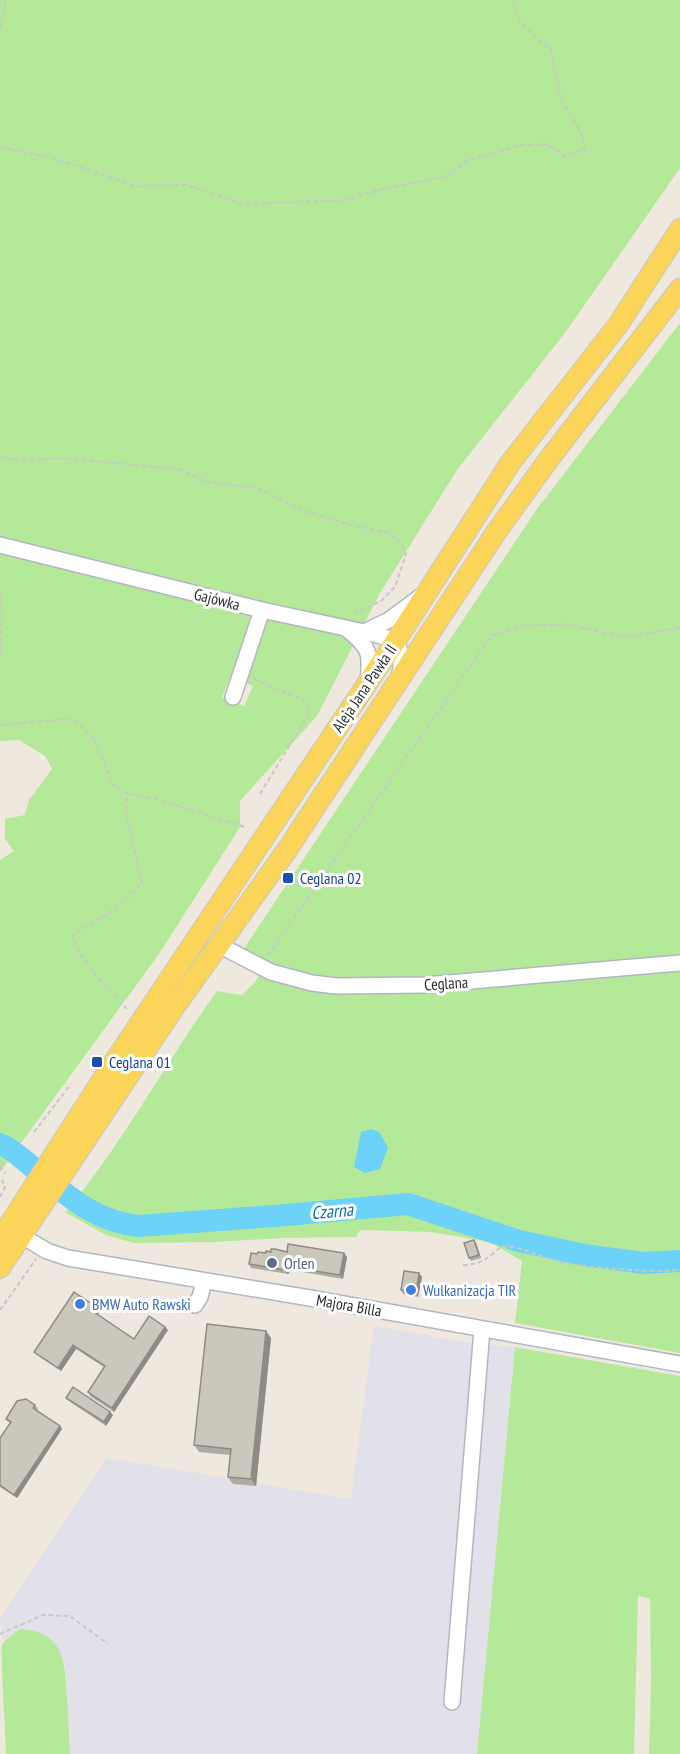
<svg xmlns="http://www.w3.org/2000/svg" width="680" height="1754" viewBox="0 0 680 1754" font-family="'PT Sans Narrow',sans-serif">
<rect width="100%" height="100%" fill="#efe8df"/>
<path fill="#e2e0e8" d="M374,1326L469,1343L515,1347L477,1754H70L65,1661L20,1629L3,1643L0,1619L107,1458L351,1499Z"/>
<path fill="#b4e999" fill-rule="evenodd" d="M0,0H680V168L565,333L457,470L380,593L317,716L240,801V827L159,954L0,1172V860L14,851L5,839V819L25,815L29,800L52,769L45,756L19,740L0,741ZM231,676L253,686L244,706L222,697Z
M680,323V1353L515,1323L522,1261L490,1242L431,1232L360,1230L356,1237L284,1238L214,1242L134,1243L106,1235L65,1212C123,1144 165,1063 217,991L242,995L256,981L263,962L243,950L537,509Z
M515,1347L680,1376V1754H649L651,1679L650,1599L638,1596L634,1754H477Z
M20,1629C64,1632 65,1661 67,1697C68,1716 69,1735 70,1754H6C6,1734 0,1657 2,1645C6,1639 14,1634 20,1629Z"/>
<path fill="#6dd2f7" d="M371,1129L379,1132L388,1147L380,1169L365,1173L354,1167L361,1132Z"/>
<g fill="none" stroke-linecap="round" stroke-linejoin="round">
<path stroke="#6dd2f7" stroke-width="22" d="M0,1144C11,1148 21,1158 30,1165C65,1193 92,1221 138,1226L275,1216L408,1204L519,1241L590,1256L644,1263L680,1261"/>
<defs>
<path id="minor" d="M0,545L262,610L378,635C383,637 392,639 396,643C403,652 402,667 399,677
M348,630C370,648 371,653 368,681
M364,632L389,620L420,597
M233,697L262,610
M219,945L271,972L312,983L336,986L425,985L680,963
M22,1236L47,1251L68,1258L310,1298L680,1364
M195,1305L200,1297L204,1281
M452,1702L482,1329"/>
<path id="major" d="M0,1239L104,1077L395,642L511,462L618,325L680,229
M0,1268L176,1005L287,850L497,531L549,459L680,289"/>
</defs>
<use href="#minor" stroke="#b3b6c1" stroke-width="18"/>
<use href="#major" stroke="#c8c8c8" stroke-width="22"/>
<path stroke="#c8c8c8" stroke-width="2" stroke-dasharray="4.5 3" stroke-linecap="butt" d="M0,28L6,0
M0,147L56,159L136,186L186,185L243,204L346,200L386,188L445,177L470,159L497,153L520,145L548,144L564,156L584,150C586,132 569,116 562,100C556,83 554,67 551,49C536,38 513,21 513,0
M0,456L19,461L60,458L180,469L206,482L257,488L307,512L351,525L389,533L399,540L406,554L395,587L381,601L353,614
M0,592L2,615L0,655
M254,679L303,700L308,707L307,717L260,794
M0,725L67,719L78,722L93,738L113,784L128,794L153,798L245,827
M268,955L491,636L520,626L567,624L624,637L680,628
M127,1009C106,987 83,965 72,936C99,918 121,909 142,882L126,815L127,795
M34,1132L71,1084
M0,1166L5,1174
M0,1197L5,1187L2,1180
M463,1265C484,1264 487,1258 502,1246C525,1247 543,1259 565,1263C602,1269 642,1272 680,1270
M0,1310L36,1259
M0,1634L43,1615L70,1616L108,1644"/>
<use href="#minor" stroke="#fff" stroke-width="15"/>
<use href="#major" stroke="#fad55a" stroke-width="20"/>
</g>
<path fill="#afaba3" d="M476,1243L481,1258L471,1261L469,1258Z
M271,1252H287L347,1257L343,1279L291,1270L288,1274L251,1268L249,1264L257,1254Z
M419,1273L422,1277L418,1297L403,1294L401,1290Z
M100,1311L98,1315L134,1339L165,1327L168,1330L114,1412L90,1396L88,1392L104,1367L76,1349L61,1371L37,1355L34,1352Z
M266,1331L271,1338L256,1486L233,1484L228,1477L230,1455L199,1452L194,1445Z
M66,1398L110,1412L113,1415L106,1426L69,1401Z
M35,1405L38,1409L37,1411L60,1426L62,1429L17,1498L0,1487V1438L10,1423L6,1419Z"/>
<path fill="#8e8b84" d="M474,1240L476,1243L481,1258L479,1255Z
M344,1253L347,1257L343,1279L340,1275Z
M288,1267L291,1270L288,1274L285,1270Z
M419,1273L422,1277L418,1297L416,1293Z
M98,1308L100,1311L97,1316L94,1312Z
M165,1327L168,1330L114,1412L112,1408Z
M266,1331L271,1338L256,1486L251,1479Z
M73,1345L76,1349L61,1371L58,1368Z
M110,1412L113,1415L106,1426L104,1422Z
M60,1426L62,1429L17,1498L14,1495Z"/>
<path fill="#cbc7bd" stroke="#8e8b84" stroke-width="1.5" d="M474,1240L479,1255L469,1258L464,1243Z
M288,1244L344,1253L340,1275L288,1267L285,1270L249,1264L251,1253L257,1254L258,1252L266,1253V1251L271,1252V1249H275L287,1252Z
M404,1271L419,1273L416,1293L401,1290Z
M74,1292L98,1308L94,1312L134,1339L149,1316L165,1327L112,1408L88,1392L105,1366L73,1345L58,1368L34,1352Z
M207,1324L266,1331L251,1479L228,1477L231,1449L194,1445Z
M73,1387L110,1412L104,1422L66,1398Z
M26,1399L35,1405L33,1408L60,1426L14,1495L0,1485V1438L11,1422L6,1419L17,1401Z"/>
<g fill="#1a4fb4" stroke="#fff" stroke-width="2">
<rect x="282" y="872" width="12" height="12" rx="3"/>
<rect x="91" y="1056" width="12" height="12" rx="3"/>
</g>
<circle fill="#5c6f8a" stroke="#fff" stroke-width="2" cx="272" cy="1263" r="6"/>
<g fill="#3f7fe0" stroke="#fff" stroke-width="2">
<circle cx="411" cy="1290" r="6"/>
<circle cx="80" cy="1304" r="6"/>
</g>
<g text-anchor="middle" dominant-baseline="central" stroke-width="6" stroke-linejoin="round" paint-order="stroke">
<g font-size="16" fill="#2d2d2d" stroke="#fff">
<text transform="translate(217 599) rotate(14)">Gajówka</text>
<text transform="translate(364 688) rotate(-56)">Aleja Jana Pawła II</text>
<text transform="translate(446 983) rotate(-4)">Ceglana</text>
<text transform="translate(349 1305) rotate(10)">Majora Billa</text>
</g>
<g font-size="16" fill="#164399" stroke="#fff" text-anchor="start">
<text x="300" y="878">Ceglana 02</text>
<text x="109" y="1062">Ceglana 01</text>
</g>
<g font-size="16" fill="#4e5e75" stroke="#fff" text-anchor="start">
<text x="284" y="1263">Orlen</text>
</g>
<g font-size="16" fill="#366cbe" stroke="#fff" text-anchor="start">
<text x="423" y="1290">Wulkanizacja TIR</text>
<text x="92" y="1304">BMW Auto Rawski</text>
</g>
<g font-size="18" font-style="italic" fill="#0471aa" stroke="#fff">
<text transform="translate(332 1211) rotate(-5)">Czarna</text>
</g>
</g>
</svg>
